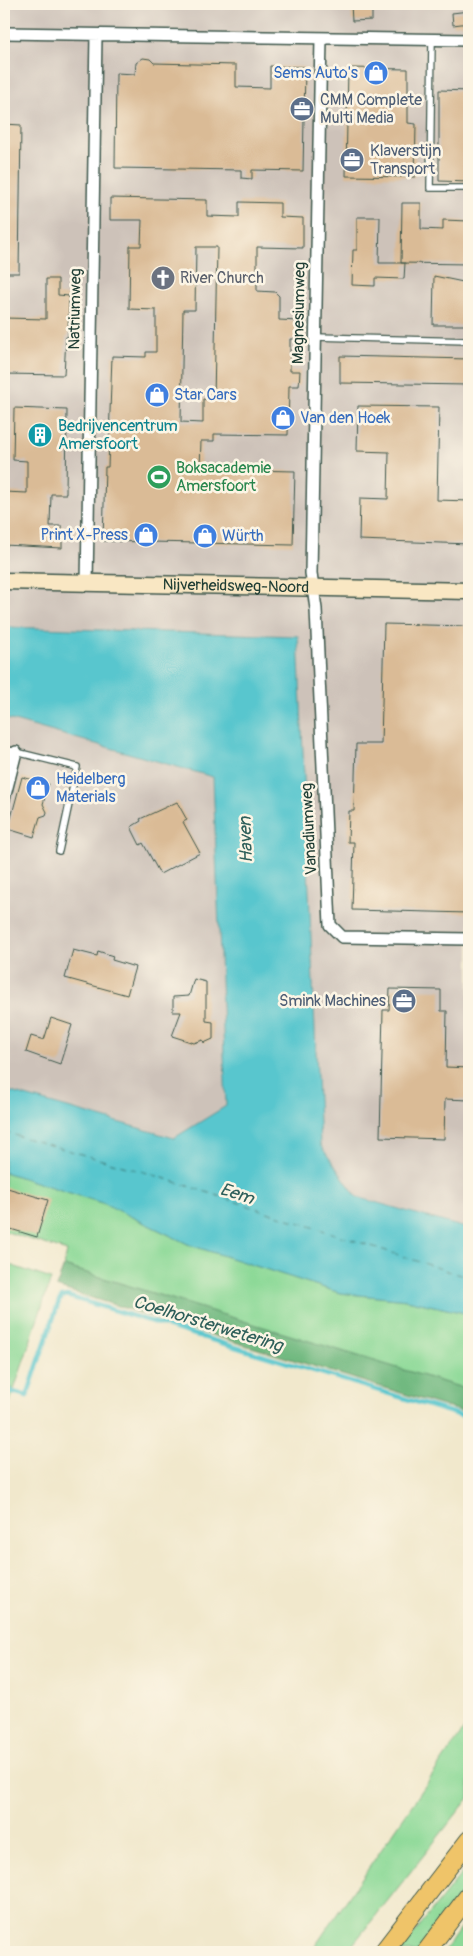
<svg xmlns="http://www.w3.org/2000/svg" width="473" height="1956" viewBox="0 0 473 1956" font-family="Pangolin,sans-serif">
<rect width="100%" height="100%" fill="#fcf5e5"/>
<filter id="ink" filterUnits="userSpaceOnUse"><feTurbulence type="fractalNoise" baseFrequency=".02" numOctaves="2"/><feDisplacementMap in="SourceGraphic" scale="10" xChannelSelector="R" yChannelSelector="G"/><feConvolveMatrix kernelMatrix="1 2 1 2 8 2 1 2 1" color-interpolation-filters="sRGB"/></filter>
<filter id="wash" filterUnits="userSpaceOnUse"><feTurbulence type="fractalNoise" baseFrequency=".0096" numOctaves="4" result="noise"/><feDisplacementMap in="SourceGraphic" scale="20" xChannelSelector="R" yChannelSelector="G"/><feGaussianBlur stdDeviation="1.12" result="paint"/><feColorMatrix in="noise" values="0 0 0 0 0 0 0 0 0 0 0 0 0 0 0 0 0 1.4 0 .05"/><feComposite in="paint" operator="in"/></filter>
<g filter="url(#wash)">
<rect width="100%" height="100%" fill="#f1e8cc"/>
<path fill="#cdc2b9" d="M4,4H469V1229L357,1197L320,1145L298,636L4,627Z
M4,718L213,777L226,1106L174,1138L4,1090Z"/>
<path fill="#8cd997" stroke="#568b66" d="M4,1172L105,1204L190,1245L340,1293L407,1300L469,1314V1390L64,1266L67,1251L4,1231Z
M4,1263L51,1279L4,1420V1396L12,1389L4,1375Z
M469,1722V1798L347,1952H311Z
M469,1864V1885L419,1952H399Z
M469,1916V1952H444Z"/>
<path fill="#71b980" stroke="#487b5a" d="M64,1266L469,1390V1414L56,1287Z"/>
<path fill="#59c6ce" stroke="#3c8281" d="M4,627L298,636L320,1145L357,1197L469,1229V1314L407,1300L340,1293L190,1245L105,1204L4,1172V1090L174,1138L226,1106L213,777L4,718Z
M4,1375L12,1389L4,1396Z"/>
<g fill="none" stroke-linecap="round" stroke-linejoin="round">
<path stroke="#59c6ce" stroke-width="4.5" d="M4,1386L10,1391L27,1396L59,1301L62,1297L67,1296L469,1418"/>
<path stroke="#2e5f5a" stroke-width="1" stroke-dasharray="6 5" stroke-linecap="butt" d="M4,1132L151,1174L469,1278"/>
</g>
<g id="blocks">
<path fill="#dabb96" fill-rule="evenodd" d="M351,4H372V20L352,21Z
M469,11V23L453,25L452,13Z
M143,58L150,59L154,63L236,65V87L270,88V66L305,67L303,171L252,170V179L241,178V170L115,168L116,73L135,74L136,63Z
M348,68L408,69V123L416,124L415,177L346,176Z
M439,90L469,91V182L439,181Z
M4,124L21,125L19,273H4Z
M110,198L207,200V216L239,217V202L280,203V217L303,218V248L257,247V291L275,292L279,296V320L299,321V339H290V371H300L299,386H289L288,435L214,434V441H201L200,469L295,471L293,545L103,541L105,467H108L112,356L146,357V352H156V310L129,309L130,246H141L142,220H110ZM196,247H217L214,400L203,399V423L181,422L183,310H195Z
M402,203H421V229L443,230V220L469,221V264L401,263Z
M357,217H380L379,263H405L404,279L375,278V286L352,285L353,250H357Z
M434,276L468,283L467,325H433Z
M46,279H58V295L69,296L68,337H66L64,375L4,374V318L46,319Z
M340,356L469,359V385L340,383Z
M358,406L439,407L437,500L469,501V544L359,540L360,498L388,499L389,452L357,451Z
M14,408L67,410L66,494H51L50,526H62V548L4,545V492L27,493V461L13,460Z
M384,624L469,626V913L352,910L354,842H348L349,811H354L356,744H381Z
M22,777L49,784L43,804L47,812L46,815L40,817L34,837L8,829Z
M177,802L187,820L183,822L200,853L160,874L143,843L140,845L131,827L141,821L140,819Z
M73,950L97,956L98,951L113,956L112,960L135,967L127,995L65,978Z
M194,979L206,982V1021L213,1022V1039L204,1043L203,1040L194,1043L172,1036L181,1012H173V997L189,996Z
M390,989L441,990V1011H447L446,1067L469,1068V1100L445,1099L444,1139L380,1137L383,1010H389Z
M51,1018L72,1025L60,1064L26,1052L31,1036L44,1040Z
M4,1187L48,1200L37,1237L4,1227Z"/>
</g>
</g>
<g filter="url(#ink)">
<use href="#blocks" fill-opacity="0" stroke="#3e574b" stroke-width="1"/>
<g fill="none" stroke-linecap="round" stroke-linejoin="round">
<defs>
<path id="lane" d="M432,40L430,188H469
M315,337L469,341
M4,749L77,767L59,851"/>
<path id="street" d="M4,33L469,40
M321,38L311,573L316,609L330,925L342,937L469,939
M87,584L96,35
M4,799L16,752"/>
<g id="secondary">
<path id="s1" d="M4,581L469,591"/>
</g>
<path id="primary" d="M383,1952L469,1840
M426,1952L469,1895"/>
</defs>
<use href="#lane" stroke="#3e574b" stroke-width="8"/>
<use href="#street" stroke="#3e574b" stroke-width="14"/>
<use href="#secondary" stroke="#3e574b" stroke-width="19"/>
<use href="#primary" stroke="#3e574b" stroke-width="20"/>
<use href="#lane" stroke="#fff" stroke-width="5.5"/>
<use href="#street" stroke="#fff" stroke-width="11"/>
<use href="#secondary" stroke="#f9e7c3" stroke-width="16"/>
<use href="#primary" stroke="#efc469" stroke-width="18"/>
</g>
</g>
<defs>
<symbol id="shop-disc" viewBox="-11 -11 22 22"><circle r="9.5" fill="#3f7fe0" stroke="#fcf5e5"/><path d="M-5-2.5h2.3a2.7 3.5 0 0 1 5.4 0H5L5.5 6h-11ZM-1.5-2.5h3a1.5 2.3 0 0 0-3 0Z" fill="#fff"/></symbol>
<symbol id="office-disc" viewBox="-11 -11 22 22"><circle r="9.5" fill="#5c6f8a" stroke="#fcf5e5"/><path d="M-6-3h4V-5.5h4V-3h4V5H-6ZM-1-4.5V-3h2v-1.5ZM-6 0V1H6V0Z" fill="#fff"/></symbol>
<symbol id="church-disc" viewBox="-11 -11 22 22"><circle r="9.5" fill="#6b7280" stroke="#fcf5e5"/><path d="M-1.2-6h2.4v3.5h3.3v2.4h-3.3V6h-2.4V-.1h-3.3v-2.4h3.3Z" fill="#fff"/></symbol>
<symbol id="building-disc" viewBox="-11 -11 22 22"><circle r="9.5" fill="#0f9aa8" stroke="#fcf5e5"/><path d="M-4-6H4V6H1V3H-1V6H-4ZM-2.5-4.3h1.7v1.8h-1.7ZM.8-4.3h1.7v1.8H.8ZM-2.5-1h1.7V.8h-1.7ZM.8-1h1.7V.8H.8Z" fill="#fff"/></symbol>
<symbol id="stadium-disc" viewBox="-11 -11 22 22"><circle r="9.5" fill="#2e9e5b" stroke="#fcf5e5"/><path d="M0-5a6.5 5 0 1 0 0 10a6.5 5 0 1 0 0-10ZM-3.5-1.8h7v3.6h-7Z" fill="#fff"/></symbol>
</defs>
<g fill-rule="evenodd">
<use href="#shop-disc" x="362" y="59" width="28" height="28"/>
<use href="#office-disc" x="288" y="95" width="28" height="28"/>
<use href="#office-disc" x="338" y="146" width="28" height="28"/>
<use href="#church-disc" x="149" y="264" width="28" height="28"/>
<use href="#shop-disc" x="143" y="381" width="28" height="28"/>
<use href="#shop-disc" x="269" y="404" width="28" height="28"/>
<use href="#building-disc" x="26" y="421" width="28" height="28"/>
<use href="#stadium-disc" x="145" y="463" width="28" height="28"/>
<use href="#shop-disc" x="132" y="521" width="28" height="28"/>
<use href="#shop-disc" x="191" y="522" width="28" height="28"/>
<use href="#shop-disc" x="24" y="774" width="28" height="28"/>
<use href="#office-disc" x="390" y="987" width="28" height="28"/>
</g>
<g text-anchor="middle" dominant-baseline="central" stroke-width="5" stroke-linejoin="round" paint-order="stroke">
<g font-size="16" fill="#366cbe" stroke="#fcf5e5" text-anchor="start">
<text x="358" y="73" text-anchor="end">Sems Auto's</text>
<text x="174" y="395">Star Cars</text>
<text x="300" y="418">Van den Hoek</text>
<text x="128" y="535" text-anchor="end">Print X-Press</text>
<text x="222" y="536">Würth</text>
<text x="56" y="779">Heidelberg<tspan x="56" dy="18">Materials</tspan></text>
</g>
<g font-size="16" fill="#4e5e75" stroke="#fcf5e5" text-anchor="start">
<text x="320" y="100">CMM Complete<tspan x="320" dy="18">Multi Media</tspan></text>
<text x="370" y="151">Klaverstijn<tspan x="370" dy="18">Transport</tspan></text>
<text x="386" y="1001" text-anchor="end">Smink Machines</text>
</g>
<g font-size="16" fill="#5b616d" stroke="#fcf5e5" text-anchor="start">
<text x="180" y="278">River Church</text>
</g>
<g font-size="16" fill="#1f3d34" stroke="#fcf5e5">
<text transform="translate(75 309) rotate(-89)">Natriumweg</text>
<text transform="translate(299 313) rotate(-89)">Magnesiumweg</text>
<text stroke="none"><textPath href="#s1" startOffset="232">Nijverheidsweg-Noord</textPath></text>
<text transform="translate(309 829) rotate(-93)">Vanadiumweg</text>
</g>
<g font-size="16" fill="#0d838f" stroke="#fcf5e5" text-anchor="start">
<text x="58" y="426">Bedrijvencentrum<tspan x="58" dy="18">Amersfoort</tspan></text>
</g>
<g font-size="16" fill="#27864d" stroke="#fcf5e5" text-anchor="start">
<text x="176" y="468">Boksacademie<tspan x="176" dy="18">Amersfoort</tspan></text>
</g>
<g font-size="18" font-style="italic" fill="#2e5f5a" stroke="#fcf5e5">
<text transform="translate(246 840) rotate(-92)">Haven</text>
<text transform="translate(237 1194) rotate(18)">Eem</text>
<text transform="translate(208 1324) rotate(17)">Coelhorsterwetering</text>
</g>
</g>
<rect width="473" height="1956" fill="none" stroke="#fcf5e5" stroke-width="20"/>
</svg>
